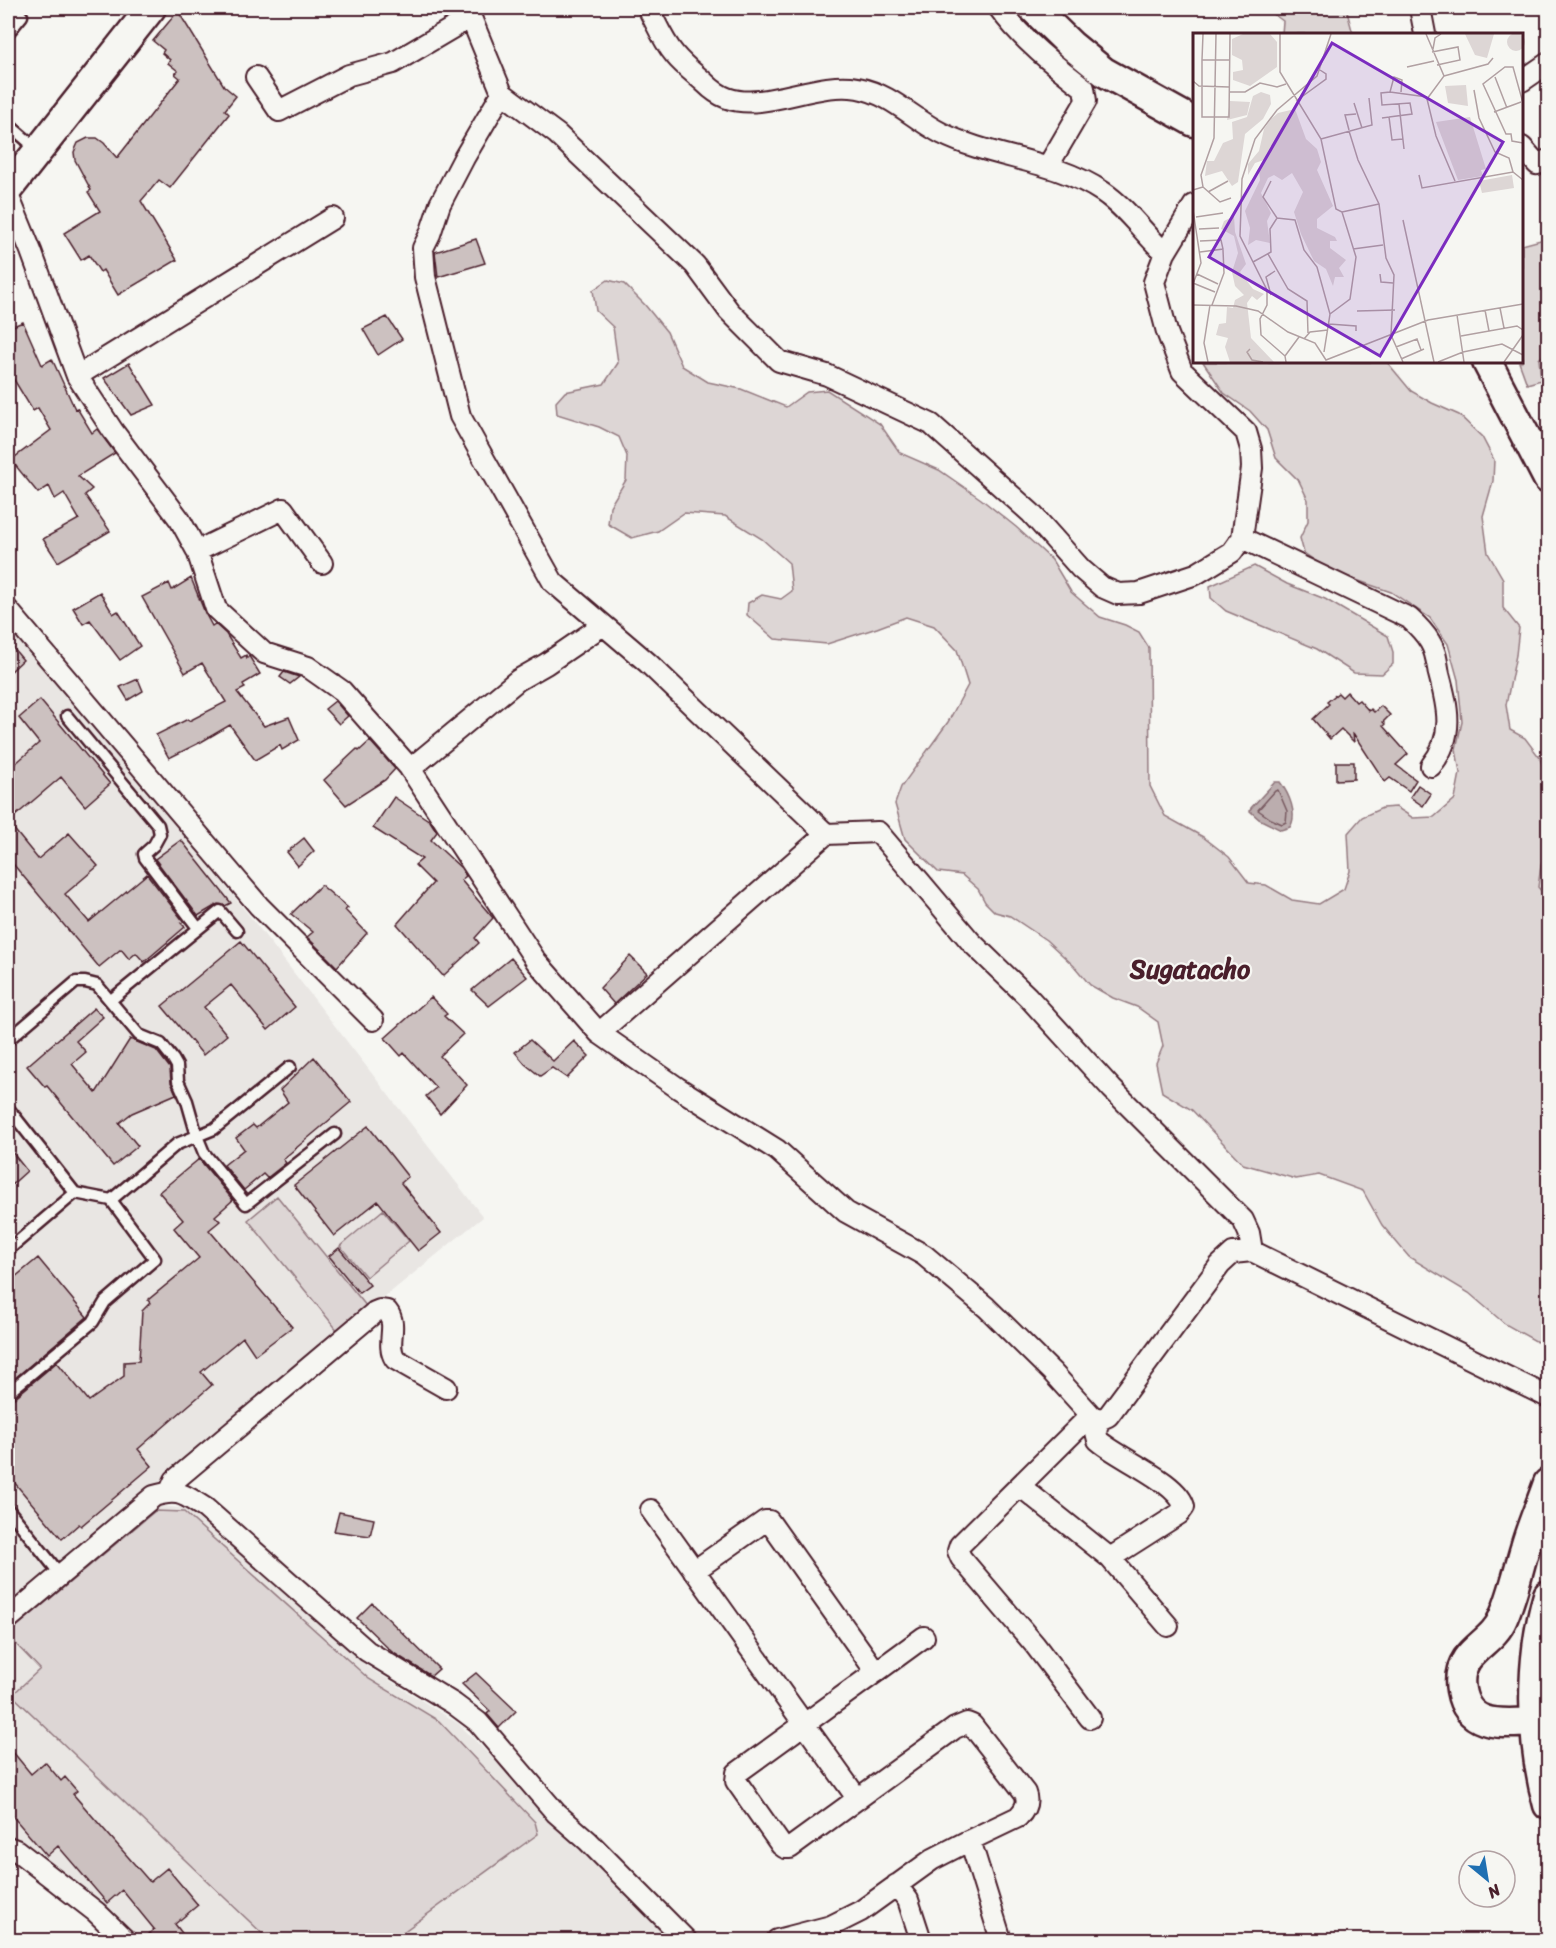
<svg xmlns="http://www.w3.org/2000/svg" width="1556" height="1948" viewBox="0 0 1556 1948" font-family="Sriracha,sans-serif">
<rect width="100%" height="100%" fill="#f6f6f2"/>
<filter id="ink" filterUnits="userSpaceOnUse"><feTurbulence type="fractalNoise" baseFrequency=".0167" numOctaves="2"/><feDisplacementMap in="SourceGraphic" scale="12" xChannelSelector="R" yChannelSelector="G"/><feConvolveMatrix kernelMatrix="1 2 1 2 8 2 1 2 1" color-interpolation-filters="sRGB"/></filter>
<g filter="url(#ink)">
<path fill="#e9e6e3" d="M8,620L249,915L483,1217L371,1308L175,1476L8,1613Z
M157,1506L181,1508L193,1513L230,1544L365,1665L459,1724L671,1940H137L122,1924L8,1839V1629Z"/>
<path fill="#ddd6d5" stroke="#947a80" stroke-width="1.5" d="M1265,8H1346L1353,34H1282L1283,21Z
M1548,238V351L1539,359L1541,380L1527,384L1519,362H1522V245Z
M608,280L624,284L645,305L667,332L682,366L708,382L741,389L786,407L807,392L827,390L880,424L900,453L939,470L981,499L1016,527L1052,560L1071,592L1100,617L1125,625L1139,632L1149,648L1150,786L1165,816L1203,837L1229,857L1249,883L1266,885L1292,900L1319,904L1344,889L1350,871L1348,833L1362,817L1382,808L1396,807L1413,818L1434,817L1455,799L1460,773L1456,749L1462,722L1458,680L1448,644L1430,618L1391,592L1330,571L1304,553L1300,538L1308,521V500L1299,481L1276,458L1267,430L1250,411L1224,393L1203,362H1387L1411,391L1432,403L1459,415L1482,437L1494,460L1493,481L1483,516L1488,553L1503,579V608L1519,628L1516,655L1506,705L1510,730L1525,738L1540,758L1548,782V842L1541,866L1538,887L1548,899V1348L1505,1324L1469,1293L1409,1257L1382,1225L1363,1191L1319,1175L1296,1179L1243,1164L1192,1110L1162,1092L1156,1063L1163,1046L1158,1022L1137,1007L1113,998L1090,985L1074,966L1046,940L1010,916L995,912L985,902L978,889L962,875L938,872L905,839L895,804L901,787L948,722L968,685L957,650L934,626L906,617L877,628L827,644L775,639L747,615L748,603L762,595L781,599L792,591L789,563L762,539L725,516L684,513L658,531L632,538L608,524L610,506L626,480L627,456L619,437L599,427L557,414L556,402L565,392L604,384L618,363L613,327L596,311L593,290Z
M1254,566L1287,584L1325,599L1388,636L1393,652V664L1382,674L1354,673L1317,649L1226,611L1211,598L1210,586Z
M277,1196L367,1307L338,1331L248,1220Z
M383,1210L409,1241L366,1277L340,1246Z
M155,1511L184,1512L369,1679L439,1721L535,1822L538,1834L392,1940H269L12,1695L40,1669L8,1636V1634Z"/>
<path fill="#bbadae" stroke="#8e747a" stroke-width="1.5" d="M1275,782H1280C1289,794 1298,814 1290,827L1281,830L1259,819L1250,811L1251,808Z"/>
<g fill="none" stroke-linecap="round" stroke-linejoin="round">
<path stroke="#77585f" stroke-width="1.5" d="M1278,790L1287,811L1286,822L1282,824L1271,819L1258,810L1275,791Z"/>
</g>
<path fill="#ccc1c0" stroke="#4a1f2b" stroke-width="1.5" d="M178,11L224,86L236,96L225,110L229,114L170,188L159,180L141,201L177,260L118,295L103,270L100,272L89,255L81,260L64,233L100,211L88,192L91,190L75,160L74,152L78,143L88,138H97L104,143L117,158L180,78L175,74L178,71L168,63L170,60L162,53L164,50L153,41Z
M476,239L485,263L438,277L435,252Z
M387,317L402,339L378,355L363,329Z
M23,322L42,365L52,359L75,409L77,408L92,433L97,429L115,453L78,476L92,489L85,495L110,531L58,562L43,539L79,519L64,493L55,499L49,486L38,493L11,460L51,430L38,408L33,411L8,370V328Z
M129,363L155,405L131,415L104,378Z
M191,578L205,613L212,626L215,624L226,634L241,658L246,655L247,658L249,656L260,674L243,684L245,688L237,692L264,726L289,717L299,740L282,750L280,745L255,760L230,725L201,742L169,758L156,735L188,719L189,721L226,702L202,663L185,673L142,597L169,583L172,590Z
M100,592L113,614L118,611L140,646L120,660L90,620L83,624L73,608Z
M8,642L23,660L8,674Z
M284,672L299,677L290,684L280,677Z
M138,679L143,691L128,700L120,687Z
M1347,692L1356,702L1359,700L1369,711L1371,709L1374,712L1381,706L1390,715L1383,722L1385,724L1383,726L1408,754L1396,765L1416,780L1409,791L1390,778L1385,782L1353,733L1354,742L1341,729L1330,739L1313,719L1329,704L1327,702L1338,693L1342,697Z
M40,700L110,784L85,806L61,777L8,822L38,859L69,833L98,866L65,894L89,922L147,874L184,922L181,923L185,927L144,962L136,953L129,959L121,949L99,967L8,858V770L39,743L19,718Z
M335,701L348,716L339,724L325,709Z
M370,741L395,769L385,780L346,805L324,780L357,749L359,751Z
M1336,762H1354V779L1336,780Z
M1418,785L1431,794L1423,806L1410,797Z
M394,797L430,821L437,832L431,840L461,868L466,876L461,880L493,918L475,938L479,943L443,976L397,924L433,883L415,865L422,859L373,828Z
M304,838L314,851L298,866L287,852Z
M181,840L231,903L225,906L218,904L198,916L155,859Z
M321,885L348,908L345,910L367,933L337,967L307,937L313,932L291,914Z
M241,941L295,1007L268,1030L231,985L204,1007L227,1035L203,1055L162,1006Z
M630,956L647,973L614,1004L600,988Z
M511,958L527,977L489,1006L472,990Z
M431,997L447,1014L444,1016L463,1034L440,1056L467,1085L440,1114L426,1096L436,1088L404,1053L401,1056L385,1038Z
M94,1008L103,1017L76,1041L86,1052L72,1064L96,1093L130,1039L156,1050L170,1068L171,1082L176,1094L132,1113L119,1123L138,1146L113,1166L47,1086L45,1087L27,1066Z
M530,1040L553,1061L574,1041L589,1056L567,1078L552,1068L540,1076L525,1064L515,1052Z
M314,1057L351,1102L283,1159L286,1163L267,1178L263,1174L244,1190L224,1165L244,1149L236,1138L253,1125L256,1128L288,1102L280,1090Z
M368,1126L408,1177L401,1183L441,1233L418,1251L378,1201L334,1236L294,1185Z
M8,1147L27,1171L8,1188Z
M199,1159L233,1200L215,1216L220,1221L209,1230L292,1327L255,1355L243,1337L201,1372L212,1385L138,1449L152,1466L81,1526L79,1524L62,1539L8,1475V1400L13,1399L57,1362L89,1401L124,1376V1362L139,1361L142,1311L150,1303L148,1300L199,1258L174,1228L183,1220L159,1192Z
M339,1248L370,1285L359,1293L329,1256Z
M38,1258L87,1317L8,1384V1283Z
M339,1512L374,1519L370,1536L334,1531Z
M372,1603L439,1669L431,1676L392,1652L357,1618Z
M476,1673L516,1711L499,1728L487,1714L490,1711L462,1684Z
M8,1746L31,1774L45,1762L61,1781L65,1777L77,1791L73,1794L150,1882L167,1868L198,1905L175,1924L188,1941H142L154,1929L122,1890L107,1903L58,1846L47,1856L8,1811Z"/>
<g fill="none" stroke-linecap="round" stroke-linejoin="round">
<defs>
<path id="lane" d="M8,33L22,16L12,8
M8,124L37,149
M67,716L158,825L160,834L154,845L144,854L145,858L198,928
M111,1000L220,911L237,931
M8,1040L76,982H85L97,985L139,1035L161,1044L173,1059L177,1066L178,1081L187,1101L197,1136L177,1144L111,1200
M290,1067L214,1129L197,1136L204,1153L246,1204L335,1134
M8,1108L75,1193L111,1200L155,1259L105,1302L93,1322L8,1393
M8,1250L75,1193
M8,1509L60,1574"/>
<path id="street" d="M467,8L502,93L557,134L695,265L729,311L779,361L827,375L931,424L1031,513L1081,569L1102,587L1118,594L1139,593L1196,574L1232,552L1242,538L1252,468L1251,449L1246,432L1182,371L1167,332L1154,282L1165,253L1194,205
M648,8C656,23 663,41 675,55C683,65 695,74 705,83C711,89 719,95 727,98C765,112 816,80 858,88C891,94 912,118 941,133C993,159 1054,159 1103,192C1128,209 1144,234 1165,253
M999,8C1022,40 1053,64 1084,88L1086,101L1048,166
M1420,8L1425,34
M256,77L279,111L349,75L393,63L471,17
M1522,81L1548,63
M502,93L464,158L440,204L430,234L423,248L425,277L460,416L553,582L648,663L826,834
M1522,147L1537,164L1548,160
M8,195L31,251L77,376L113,431L180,520L197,551L216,609L264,653L308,667L342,691L409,767L536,961L599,1033L678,1088L777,1150L846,1212L924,1255L986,1307L1052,1372L1091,1415L1099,1420L1108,1416L1220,1265L1233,1253L1252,1251L1548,1397
M77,376L333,218
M1242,538L1409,618C1418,626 1425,633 1430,642C1436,651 1437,663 1439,674C1448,708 1455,736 1431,766
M197,551L283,509L322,563
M8,610L259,906L373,1020
M410,769L518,680L546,664L603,625
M599,1033L826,834L878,832L971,942L1028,997L1112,1089L1243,1220L1249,1233L1252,1251
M1099,1420L1096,1432L1098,1440C1116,1457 1180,1483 1184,1507L1179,1514L1110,1558
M1020,1486L1110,1558L1168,1626
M170,1491L175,1480L375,1312L380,1310L387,1311C399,1326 385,1343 395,1359L446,1388
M651,1510L857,1798
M694,1571L765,1521H769L876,1672L924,1637
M8,1619L154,1496C179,1488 184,1495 205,1508L367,1651L454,1704L478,1722L556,1813L588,1841L686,1940
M876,1672L737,1773L736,1781L781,1845L785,1848H790L955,1728L967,1723L972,1725L1025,1793C1029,1803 1025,1810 1018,1817L970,1840L1001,1940
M1090,1718L1035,1645L961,1558L958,1551L960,1545L1091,1415
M8,1847L16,1850L96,1912L125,1940
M896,1885L908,1900L921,1940
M777,1940L831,1926L861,1911L933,1859L970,1840"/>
<path id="secondary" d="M1033,8L1071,45L1104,72L1194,122
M8,189L151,8
M1487,362L1548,479
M1548,1595C1529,1659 1530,1741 1548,1805
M1535,1722C1504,1723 1468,1730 1461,1690C1459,1679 1461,1668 1467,1659C1478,1644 1495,1637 1503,1618C1513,1595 1518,1571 1525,1548C1531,1526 1541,1504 1548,1483"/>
</defs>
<use href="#lane" stroke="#4a1f2b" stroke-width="15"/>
<use href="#street" stroke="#4a1f2b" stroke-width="24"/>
<use href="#secondary" stroke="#4a1f2b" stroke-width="33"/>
<use href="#lane" stroke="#f6f6f2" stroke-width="10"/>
<use href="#street" stroke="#f6f6f2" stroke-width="20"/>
<use href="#secondary" stroke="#f6f6f2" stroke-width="28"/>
</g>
</g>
<g text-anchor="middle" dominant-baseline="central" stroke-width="4.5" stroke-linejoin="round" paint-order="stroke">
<g font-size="26" font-weight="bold" fill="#4a1f2b" stroke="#f6f6f2">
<text x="1190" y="969">Sugatacho</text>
</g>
</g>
<g transform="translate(1193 33)">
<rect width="330" height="330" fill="#f6f6f2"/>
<path d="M314 9a9 9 0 1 1 18 0a9 9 0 1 1-18 0ZM50,1H77L84,9V34L57,53L40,47V39L50,37L49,27L39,22V6ZM272,1H301L294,25L282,22ZM273,52L275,73L255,70L252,53ZM68,59L77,62L78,71L70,86L52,101L45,149L39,153L29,138L12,143L14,128H21L30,110L40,106L39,89L54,84L60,63ZM37,68L57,69L54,82L34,87ZM102,76L113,106L124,116L128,129L124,137L140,173L124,186V195L142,204L144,208H137V215L153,227L146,235L151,244H142L140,253L133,236L121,228L108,201L101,179L110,159L99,140L89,147L81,142L75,145L68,160L78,180L74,188L77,210L63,207L55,212L57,195L52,178L67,147L66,137L74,126L62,130L55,142V131L66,118L71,96L78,86L85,80ZM277,84L293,136L288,137L290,143L265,147L243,89ZM319,142L321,155L289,160L286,148ZM41,183L42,199L53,231L47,239L60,256L71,261L64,267L59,263L54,270L58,305L81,329H37L32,314L35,305L23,302L26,291L33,290L34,274L40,275L42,267L51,262L42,253L39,239L45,220L41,203L28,196L31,188Z" fill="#ddd6d5"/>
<path fill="none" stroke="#b1a0a2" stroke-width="1.5" d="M87,1V39L128,106L143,176L149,179L163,224L157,266L137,281M233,1L251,43L234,66L243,103L262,148M240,16L242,5L248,1M239,19L265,14L267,27L244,32M9,27L10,1M37,27H9V84H36L37,1M214,34L241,28M251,43L295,31L300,25M302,44L314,75M0,48L6,53L36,54M281,57L286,85L302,119L316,125L320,139M36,59H52L67,50L84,54L93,51M197,59L234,64M103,68L133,46V41L127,37M161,70L169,95M330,70L320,34H312L290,51L313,101H318L319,108L330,110M206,71L211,116M301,79L328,69M196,84L219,81L217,70L189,72L188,60L197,59L201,44L209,47L208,59M189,85L196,84L199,107L210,106M156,97L152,82L163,81M156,98L165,127L186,171L193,225L201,242L198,302L210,329M128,106L179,92L176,65M226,142L229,155L320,139L330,147M78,148L70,164L84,185M10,154L27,169L38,165M0,157L10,154L8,142L21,105L23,1M15,159L35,148M0,177L8,230L0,251M149,179L186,171M3,184L30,180M210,187L241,329M6,196L26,195M7,208L28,207L30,216L7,219M160,216L190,212M75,221L95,256L114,268L115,300M60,229L78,219L77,196L84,185L102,187L111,217L124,234L137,281L131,319M4,241L25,251M187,241L188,249L200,250M0,250L22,259M78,262L73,244L82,238M0,272L43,273L65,278L95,299L122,310L133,327L235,287L330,271M19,272L31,240L30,217M307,275L311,295M292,277L296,298M164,278L202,277M264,282L271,329M136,291L163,293V298M268,303L324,293L330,297M111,306L117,299L135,297M203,314L224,306L228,317M57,316L54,319L59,327L70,329M92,323L68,302L67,286L74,272V257L47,203L49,146L62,106L84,77L124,43L138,1M208,326L231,316M15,329L11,310L17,272M93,329L92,323L106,304M245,329L270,319L309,311L330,322M311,329L330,302"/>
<path fill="#7b2cbf" fill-opacity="0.15" stroke="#7b2cbf" stroke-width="3" d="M139,10L310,109L187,323L16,224Z"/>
<rect width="330" height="330" fill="none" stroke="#4a1f2b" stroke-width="3"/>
</g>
<rect width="1556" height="1948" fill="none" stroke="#f6f6f2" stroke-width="30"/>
<rect x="15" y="15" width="1526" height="1918" fill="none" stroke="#4a1f2b" stroke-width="2" filter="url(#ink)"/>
<g transform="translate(1487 1879) rotate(150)"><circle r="28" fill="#f6f6f2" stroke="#b1a0a2" stroke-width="1.5"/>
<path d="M0-4.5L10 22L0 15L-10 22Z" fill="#1f6fb2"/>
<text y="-9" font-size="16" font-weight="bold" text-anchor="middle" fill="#4a1f2b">N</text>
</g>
</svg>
